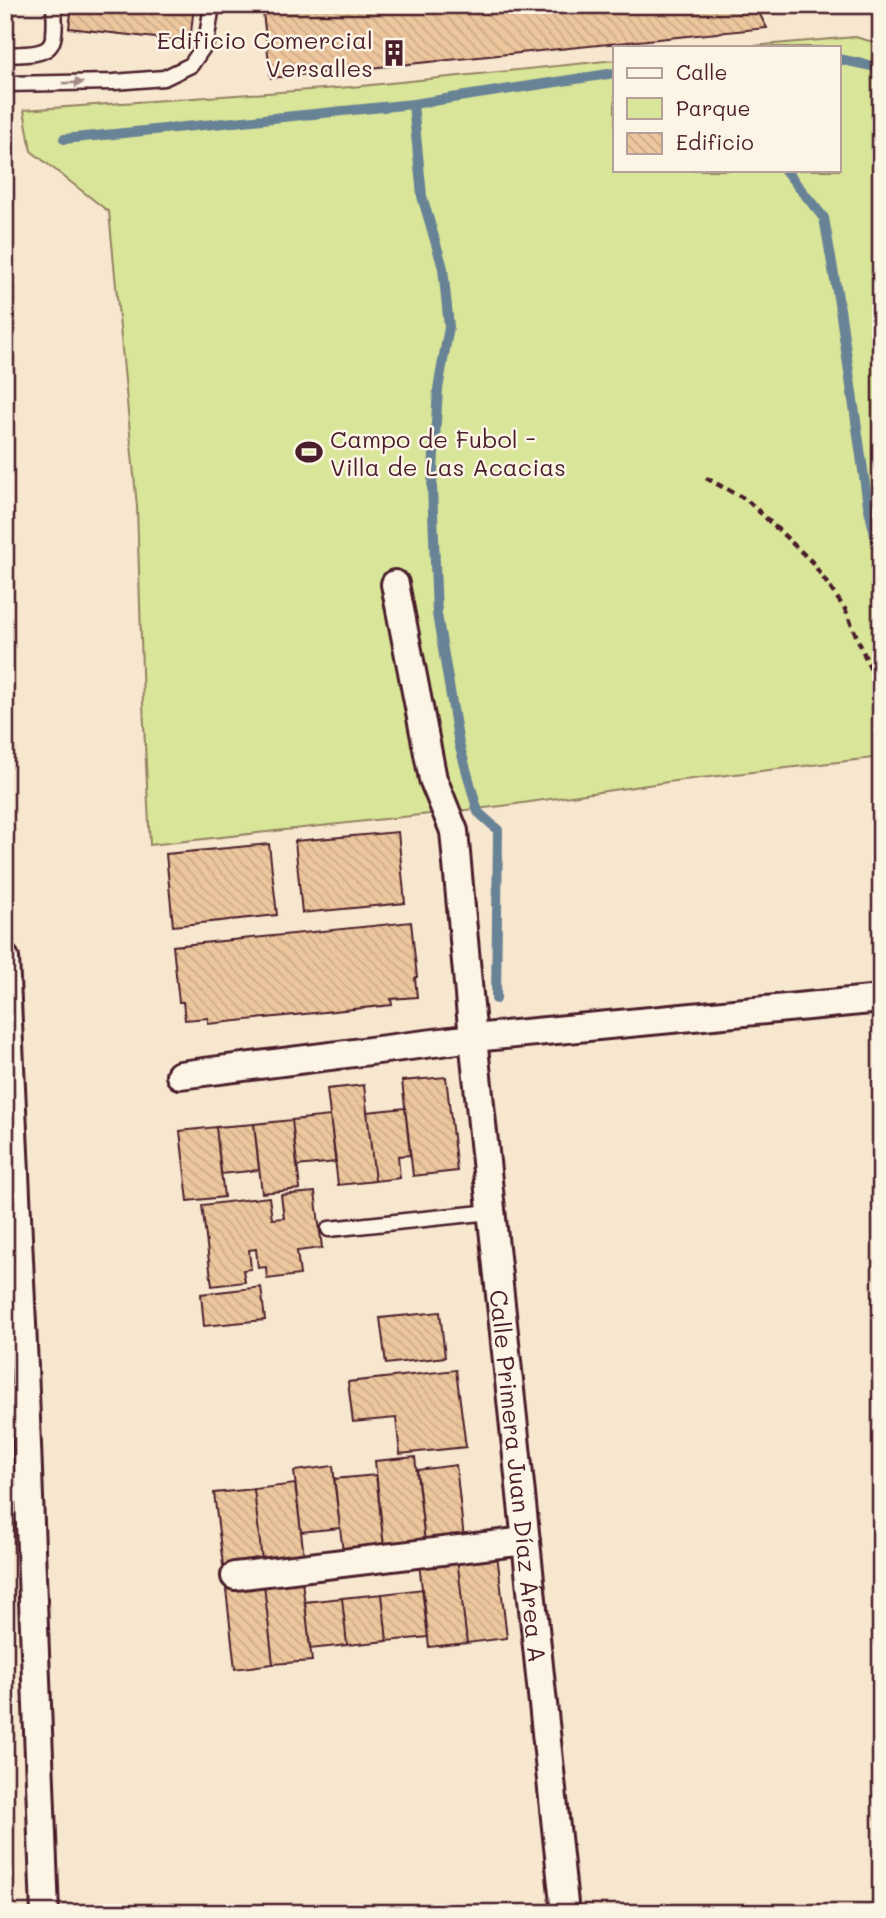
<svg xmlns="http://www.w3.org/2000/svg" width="886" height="1918" viewBox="0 0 886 1918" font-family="Mali,sans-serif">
<defs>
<pattern id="building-back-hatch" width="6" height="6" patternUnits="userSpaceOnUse" patternTransform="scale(1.75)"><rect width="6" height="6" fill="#edc69d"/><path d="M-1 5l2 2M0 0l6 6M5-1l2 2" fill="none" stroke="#cdaa87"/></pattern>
</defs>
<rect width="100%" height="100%" fill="#f8e7cf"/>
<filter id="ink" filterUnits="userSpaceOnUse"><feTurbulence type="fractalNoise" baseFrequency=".0143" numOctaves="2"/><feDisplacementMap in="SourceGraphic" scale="14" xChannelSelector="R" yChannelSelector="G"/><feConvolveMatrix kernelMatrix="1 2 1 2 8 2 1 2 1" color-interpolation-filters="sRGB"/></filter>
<g filter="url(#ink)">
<path fill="#d9e598" stroke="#928262" stroke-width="2" d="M855,37L881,44V757L675,781L502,806L150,845L143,704L137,507L109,212L31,151L24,110L351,87L615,60V170H839V47H740Z"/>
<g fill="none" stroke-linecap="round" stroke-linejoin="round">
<path stroke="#698396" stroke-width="10" d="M839,59L881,68
M413,104L422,196L443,268L449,327L438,389L432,487L437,614L459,744L478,812L498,830L496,999
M64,139L413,104L615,73
M785,170L824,218L840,309L868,505L881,562"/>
</g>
<path fill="url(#building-back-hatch)" stroke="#4a1f2b" stroke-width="2" d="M72,5H194L190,42L69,28Z
M262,5H732L759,13L767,28L271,78Z
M398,832L405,903L302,913L295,841Z
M269,844L277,915L173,926L166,854Z
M411,922L417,977L415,978L417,997L391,999L392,1005L208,1024V1018L185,1020L183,1002H179L173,946Z
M446,1077L457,1171L413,1176L402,1081Z
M364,1085L375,1181L338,1185L327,1089Z
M405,1108L410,1155L398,1156L400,1178L375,1181L367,1112Z
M330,1116L336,1162L297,1166L292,1120Z
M292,1120L300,1189L262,1193L254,1124Z
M254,1124L259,1170L221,1174L216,1127Z
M216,1127L224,1197L188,1201L180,1131Z
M315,1192L322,1248L297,1251L300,1275L267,1279L266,1267L258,1268L256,1249L249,1250L251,1269L243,1270L245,1282L212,1286L202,1205L269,1197L272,1219L284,1218L281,1195Z
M261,1287L265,1320L204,1326L201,1294Z
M440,1312L445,1357L386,1364L380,1318Z
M456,1370L466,1447L400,1454L396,1418L353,1422L348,1382Z
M415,1457L425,1542L384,1547L375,1461Z
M456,1465L464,1539L425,1542L417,1470Z
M333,1466L340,1528L301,1532L294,1471Z
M376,1475L384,1547L343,1552L334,1479Z
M295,1484L304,1556L262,1561L254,1489Z
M254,1489L262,1561L223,1565L214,1493Z
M497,1554L507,1638L467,1643L457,1558Z
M457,1558L467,1643L429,1647L419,1563Z
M302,1581L312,1661L273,1664L264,1585Z
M264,1585L273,1664L235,1669L226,1589Z
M423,1589L428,1637L387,1641L382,1594Z
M382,1594L387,1641L347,1645L342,1598Z
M342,1598L347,1645L310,1649L305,1602Z
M881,1876V1913H877L873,1877Z"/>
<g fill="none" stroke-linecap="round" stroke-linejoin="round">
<defs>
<path id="service" d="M5,55C51,53 57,55 54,5
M5,84L114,82L164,78L191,65L206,43L212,5
M329,1229L491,1212"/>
<g id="minor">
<path id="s1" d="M395,584L433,779L454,831L473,1038L565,1913"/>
<path d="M5,958L24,1367L45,1913"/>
<path d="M180,1075L473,1038L881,999"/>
<path d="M235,1576L526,1541"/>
</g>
</defs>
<use href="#service" stroke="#4a1f2b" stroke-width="19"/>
<use href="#minor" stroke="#4a1f2b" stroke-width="32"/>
<path stroke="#4a1f2b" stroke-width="4.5" stroke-dasharray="7 5" stroke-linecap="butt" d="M706,478L747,500L812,562L845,609L881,694"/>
<use href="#service" stroke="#fcf5e5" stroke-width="14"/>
<use href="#minor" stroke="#fcf5e5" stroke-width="26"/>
</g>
<defs><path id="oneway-solid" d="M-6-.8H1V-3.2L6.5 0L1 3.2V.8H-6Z" transform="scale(1.75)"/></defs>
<use fill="#a38a88" href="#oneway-solid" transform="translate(73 83) rotate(-1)"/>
</g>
<defs>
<symbol id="building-bare" viewBox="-9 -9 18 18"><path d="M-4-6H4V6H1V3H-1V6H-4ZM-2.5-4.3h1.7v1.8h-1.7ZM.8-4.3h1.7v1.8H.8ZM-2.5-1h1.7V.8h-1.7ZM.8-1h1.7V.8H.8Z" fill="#4a1f2b" stroke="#fcf5e5" stroke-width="2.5" paint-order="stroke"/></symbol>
<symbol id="stadium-bare" viewBox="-9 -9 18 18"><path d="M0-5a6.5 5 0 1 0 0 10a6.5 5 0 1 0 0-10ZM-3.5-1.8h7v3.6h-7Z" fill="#4a1f2b" stroke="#fcf5e5" stroke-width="2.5" paint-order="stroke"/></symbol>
</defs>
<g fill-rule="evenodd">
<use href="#building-bare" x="375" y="34" width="38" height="38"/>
<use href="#stadium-bare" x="290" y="433" width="38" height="38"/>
</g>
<g text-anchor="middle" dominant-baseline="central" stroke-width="5" stroke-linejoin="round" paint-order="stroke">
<g font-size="24" fill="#4a1f2b" stroke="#fcf5e5" text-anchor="end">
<text x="373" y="39">Edificio Comercial<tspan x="373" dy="28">Versalles</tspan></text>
<text x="330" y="438" text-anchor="start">Campo de Fubol -<tspan x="330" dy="28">Villa de Las Acacias</tspan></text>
</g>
<g font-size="24" fill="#4a1f2b" stroke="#fcf5e5">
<text stroke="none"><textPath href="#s1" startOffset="903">Calle Primera Juan Díaz Área A</textPath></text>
</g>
</g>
<rect width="886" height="1918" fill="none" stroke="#fcf5e5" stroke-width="28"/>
<rect x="14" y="14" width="858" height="1890" fill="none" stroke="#4a1f2b" stroke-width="2.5" filter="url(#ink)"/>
<rect x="613" y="46" width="228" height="126" fill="#fcf5e5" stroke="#b59f9b" stroke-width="2"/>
<rect x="627" y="68" width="35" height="10" fill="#fcf5e5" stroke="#b59f9b" stroke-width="2"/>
<text x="676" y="80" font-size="21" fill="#4a1f2b">Calle</text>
<rect x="627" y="98" width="35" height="21" fill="#d9e598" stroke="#b59f9b" stroke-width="2"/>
<text x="676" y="116" font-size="21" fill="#4a1f2b">Parque</text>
<rect x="627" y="133" width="35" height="21" fill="url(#building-back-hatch)" stroke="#b59f9b" stroke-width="2"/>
<text x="676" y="150" font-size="21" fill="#4a1f2b">Edificio</text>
</svg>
